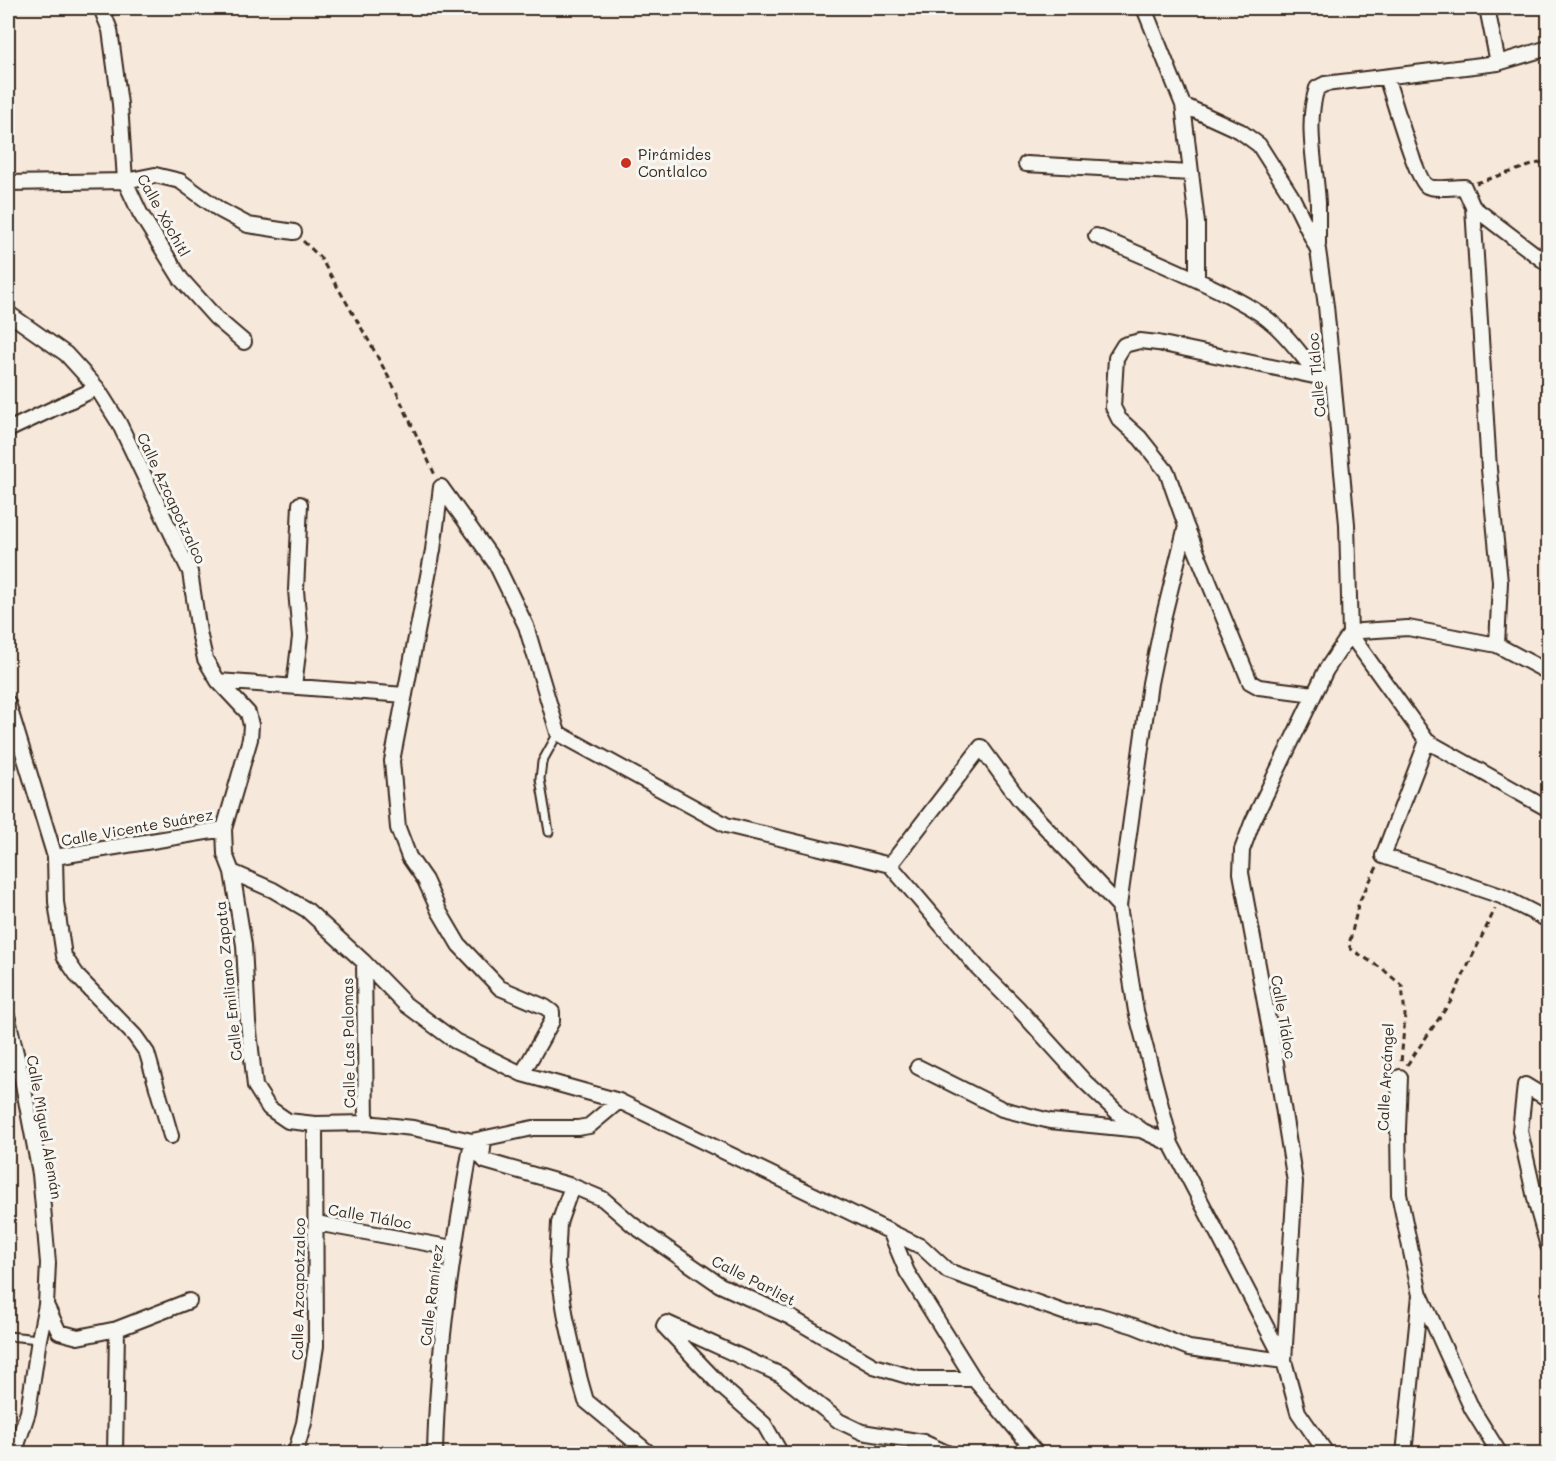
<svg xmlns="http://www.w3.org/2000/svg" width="1556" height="1461" viewBox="0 0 1556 1461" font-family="Mali,sans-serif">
<rect width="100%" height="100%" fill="#f7e8dc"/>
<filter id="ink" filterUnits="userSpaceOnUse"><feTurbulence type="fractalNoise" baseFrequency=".0167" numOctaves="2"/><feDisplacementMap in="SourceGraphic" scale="12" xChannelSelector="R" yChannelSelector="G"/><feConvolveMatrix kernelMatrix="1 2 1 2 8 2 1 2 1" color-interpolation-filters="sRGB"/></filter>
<g filter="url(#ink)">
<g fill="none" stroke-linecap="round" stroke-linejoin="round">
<defs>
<path id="lane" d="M549,832L540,779L542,762L558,733
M8,1336L39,1339"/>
<path id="street" d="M101,8L110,30L120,104L125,181L140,213L181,279L216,318L244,342
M1144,8L1183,105L1240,131L1259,145L1292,197L1318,250L1326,306L1347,524L1350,634L1326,670L1252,823L1242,850L1241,873L1275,1057L1295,1182L1284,1361
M1487,8L1498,63
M1386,77C1392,93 1416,180 1427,186C1433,190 1456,187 1464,187L1473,207L1489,469L1500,582L1497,645
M1183,105L1197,223V279
M1026,164L1191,173
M8,183L125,181L155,175L180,181L220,210L248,225L294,232
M1473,207L1548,264
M1096,236C1141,255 1185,273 1228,295C1242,303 1259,311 1271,322C1291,338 1303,359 1320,377
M1318,245C1318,231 1318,217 1318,203C1316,166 1305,124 1317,88L1325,84L1498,63L1548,48
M8,313L66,354L97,388L119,423L190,572L199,632L205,659L218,681L248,713L251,725L250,739L224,829L225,854L232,872L244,945L248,1022L255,1086L269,1108L288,1121L315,1124L366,1123L413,1128L472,1141L533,1128H578L589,1126L619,1101
M8,430L97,388
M441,487L496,564L526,626L558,733L726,825L890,865L977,967L1017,1007L1085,1082L1119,1114L1143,1131L1171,1144
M441,487L433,550L392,761L398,828L409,857L425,880L439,911L459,945L500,988L545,1007L552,1012V1021L522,1074
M1186,526L1250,682L1259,687L1314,694
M1548,672L1497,645L1408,628L1361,631L1350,634L1427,741L1548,809
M218,681L405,695
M294,686L300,637L296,590L300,504
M8,703L55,857L56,902L64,956L79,978L135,1036L147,1053L171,1136
M1427,741L1383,856L1501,896L1548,920
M55,857L224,829
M890,865L981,747L1019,799L1119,906L1136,1011L1171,1144L1284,1361L1298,1412L1327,1454
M232,872L273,890L307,910L364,962L405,1004L455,1041L522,1074L619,1101L922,1247L948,1271L1066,1313L1098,1315L1134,1326L1189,1348L1284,1361
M1119,906L1150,683L1164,615L1186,526L1167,472L1140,438L1119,419L1113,407L1116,358L1124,345L1140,341L1158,343L1333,380
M364,962L366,1123
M8,1019L22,1079L40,1174L48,1263L46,1305L39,1339L28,1412L14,1454
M918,1067L1002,1109L1050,1121L1141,1130
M1400,1077L1398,1130L1399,1194L1420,1295L1404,1454
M1548,1099L1525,1085L1520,1131L1537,1207L1548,1246
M484,1140L482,1157L485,1161L572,1186L603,1199L633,1225L720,1285L790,1317L874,1366L918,1379H974
M572,1186L559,1223L557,1263L566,1318L580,1380L586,1401L650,1454
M316,1223L453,1248
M890,1231L907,1272L974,1379L1037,1454
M1421,1296L1472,1409L1500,1454
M46,1305L59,1332L78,1337L117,1329L189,1301
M115,1454L117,1329
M295,1454L304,1423L316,1346L315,1124
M435,1454C437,1348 454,1244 472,1141
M781,1454L764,1424L722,1387L664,1326L665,1324L667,1323L781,1375L839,1421L862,1432L923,1442L949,1454"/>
</defs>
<use href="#lane" stroke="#3b2a1e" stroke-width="11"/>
<use href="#street" stroke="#3b2a1e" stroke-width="18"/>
<path stroke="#3b2a1e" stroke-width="3" stroke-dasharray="6 4.5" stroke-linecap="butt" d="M1476,183L1548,160
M303,241L320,257L370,343L396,391L435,475
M1377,867L1359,902L1349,945L1351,949L1384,970L1402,986L1405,1015L1401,1063
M1407,1065L1451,1001L1495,909"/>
<use href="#lane" stroke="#f6f6f2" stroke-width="7"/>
<use href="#street" stroke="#f6f6f2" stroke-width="14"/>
</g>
</g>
<circle fill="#c8321e" stroke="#f6f6f2" stroke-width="2" cx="626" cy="163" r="6"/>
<g text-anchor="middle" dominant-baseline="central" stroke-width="6" stroke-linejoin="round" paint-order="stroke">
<g font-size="15" fill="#3b2a1e" stroke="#f6f6f2" text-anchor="start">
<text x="638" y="154">Pirámides<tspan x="638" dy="17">Contlalco</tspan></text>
</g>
<g font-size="15" fill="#3b2a1e" stroke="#f6f6f2">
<text transform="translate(164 215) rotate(61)">Calle Xóchitl</text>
<text transform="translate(1316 375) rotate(-95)">Calle Tláloc</text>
<text transform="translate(172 498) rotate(65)">Calle Azcapotzalco</text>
<text transform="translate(137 827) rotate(-10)">Calle Vicente Suárez</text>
<text transform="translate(228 981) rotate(-96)">Calle Emiliano Zapata</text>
<text transform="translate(1284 1017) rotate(80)">Calle Tláloc</text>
<text transform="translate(348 1043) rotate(-91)">Calle Las Palomas</text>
<text transform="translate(1385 1077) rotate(-87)">Calle Arcángel</text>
<text transform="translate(45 1127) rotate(80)">Calle Miguel Alemán</text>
<text transform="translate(370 1216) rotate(10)">Calle Tláloc</text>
<text transform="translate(754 1280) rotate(27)">Calle Parliet</text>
<text transform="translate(298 1289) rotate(-89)">Calle Azcapotzalco</text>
<text transform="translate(431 1295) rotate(-83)">Calle Ramírez</text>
</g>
</g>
<rect width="1556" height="1461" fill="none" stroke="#f6f6f2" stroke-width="30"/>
<rect x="15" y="15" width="1526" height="1431" fill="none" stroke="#3b2a1e" stroke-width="2" filter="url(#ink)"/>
</svg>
